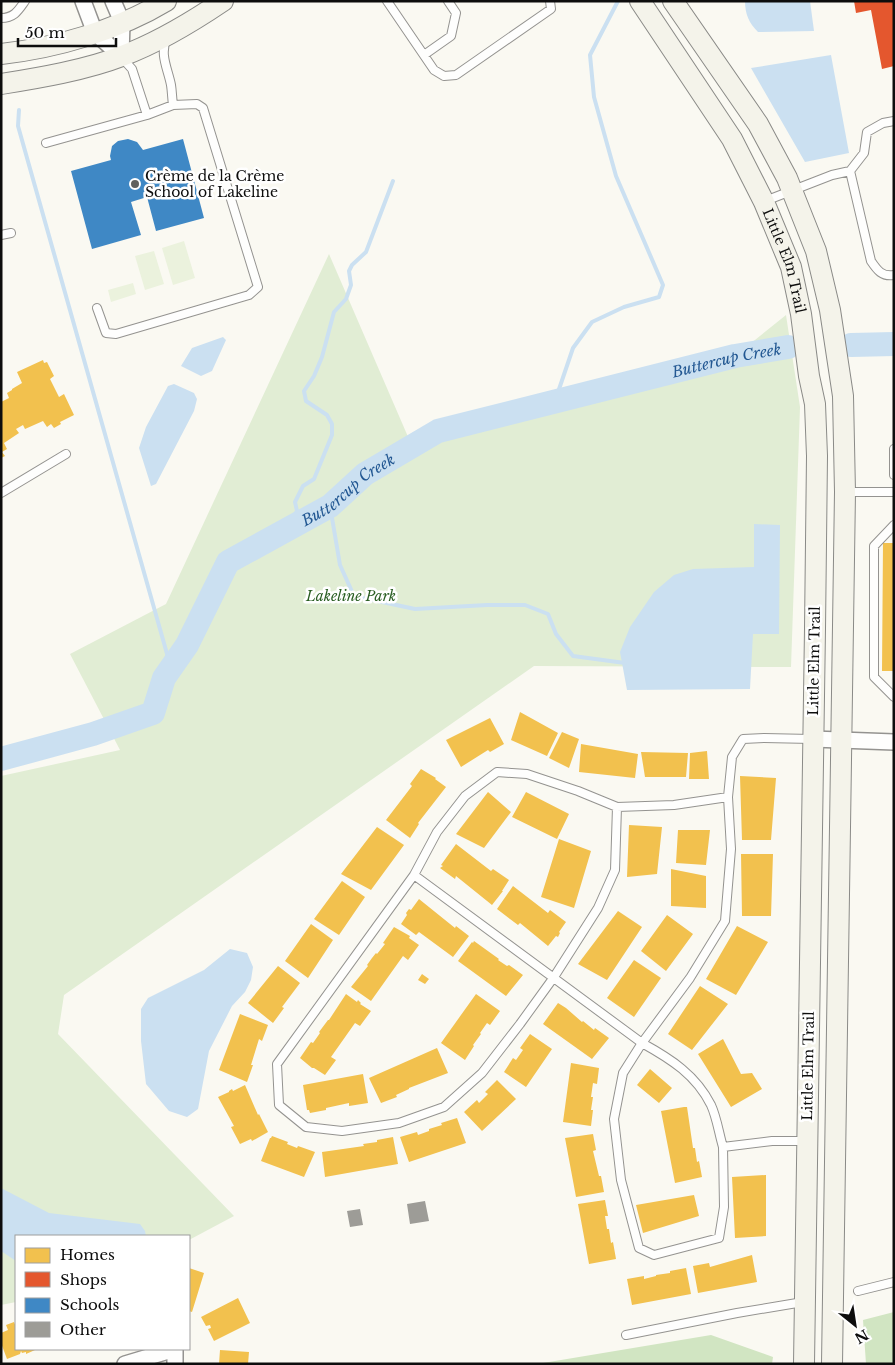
<svg xmlns="http://www.w3.org/2000/svg" width="895" height="1365" viewBox="0 0 895 1365" font-family="'Libre Baskerville',serif">
<rect width="100%" height="100%" fill="#faf9f2"/>
<path fill="#e1edd4" d="M329,254L412,446L735,356L786,315L800,407L791,667L534,666L64,995L58,1034L234,1216L189,1240V1236H16V1302L1,1305V776L120,750L70,654L166,604Z"/>
<path fill="#d1e5c2" d="M894,1312V1364H866L863,1320Z
M711,1335L773,1357L772,1364H537Z"/>
<path fill="#ebf2dd" d="M184,241L195,278L173,285L162,248Z
M154,251L164,284L145,290L135,256Z
M133,283L136,294L111,302L108,290Z"/>
<path fill="#cbe0f1" d="M745,1H810L814,31L758,32C749,23 745,14 745,1Z
M831,55L849,153L805,162L751,68Z
M223,337L226,340L212,371L201,376L181,366L192,348Z
M174,384L194,393L197,399L194,411L156,484L151,486L139,448L146,427L168,386Z
M754,524L780,525L779,634H753L750,689L627,690L620,652L630,627L654,592L674,575L693,569L754,567Z
M230,949L247,953L253,967L251,980L245,992L232,1006L209,1051L198,1109L187,1117L169,1111L146,1084L141,1041V1009L148,998L204,970Z
M1,1188L49,1213L140,1224L145,1231L146,1236H16V1261L1,1251Z"/>
<path fill="#f2c14e" d="M43,360L44,363L47,362L54,376L50,379L59,397L64,394L74,415L60,422L61,424L54,428L51,424L47,427L43,421L25,429L23,425L16,429L19,433L4,443L7,449L2,452L5,456L1,458V402L9,398L7,393L12,390V389L22,383L17,372Z
M883,543H894V671H882Z
M520,712L558,733L547,756L511,740Z
M490,718L504,744L490,752L488,750L461,767L446,740Z
M562,732L579,739L569,768L549,758Z
M581,744L638,754L635,778L579,772Z
M707,751L709,779H689L690,753Z
M641,752L688,753L686,777H645Z
M421,769L436,778L435,779L446,787L418,823L419,824L410,838L386,820L412,786L410,784Z
M740,776L776,778L771,840H742Z
M488,792L511,812L484,848L456,834Z
M526,792L569,814L557,839L512,817Z
M629,825L662,827L657,874L627,877Z
M377,827L404,845L371,890L341,874Z
M678,830H710L706,865L676,863Z
M559,839L591,851L574,908L541,897Z
M456,844L491,871L493,869L509,880L502,891H503L492,905L456,876L455,879L440,868L443,866L441,865Z
M741,854H773L771,916H742Z
M671,869L706,876V908L671,906Z
M342,881L365,897L339,935L314,919Z
M513,886L548,913L550,910L566,922L559,932L560,933L558,937L556,936L548,946L520,923L518,925L497,909Z
M419,899L455,928L456,926L469,936L453,957L419,932L416,935L401,924L407,915L406,913L409,909L411,910Z
M618,911L642,927L607,980L578,964Z
M667,915L693,934L666,971L641,951Z
M311,924L333,940L308,978L285,961Z
M737,926L768,942L736,995L706,979Z
M394,927L410,936L409,938L419,945L408,960L403,956L371,1001L351,987L368,966L367,965L372,958L376,953L377,954L385,944L383,943Z
M474,941L499,959L498,960L507,966L509,965L523,975L506,996L458,961L472,942L473,943Z
M634,960L661,978L634,1017L607,998Z
M278,966L300,983L282,1007L284,1008L273,1023L248,1003Z
M422,974L429,979L425,984L418,980Z
M700,986L728,1004L692,1050L668,1034Z
M346,994L357,1002L358,1000L361,1003L360,1004L371,1011L360,1026L355,1023L331,1057L336,1060L325,1075L314,1068H312L300,1058L311,1042L313,1043L320,1033L319,1032L328,1020H329Z
M476,994L500,1011L490,1025L487,1023L480,1033L481,1034L473,1045L474,1046L465,1060L441,1043Z
M558,1003L566,1008L582,1022L583,1021L594,1030L595,1028L609,1038L592,1059L543,1024Z
M240,1014L268,1025L262,1041L259,1039L251,1065H253L247,1082L219,1070Z
M530,1034L552,1049L526,1087L504,1072L513,1058L516,1060L523,1050L520,1048Z
M723,1039L741,1074L752,1073L762,1089L731,1107L698,1054Z
M437,1048L448,1073L409,1088V1089L396,1095L397,1097L381,1103L369,1078Z
M571,1063L599,1068L597,1084L593,1083L591,1097H593L591,1110H593L591,1126L563,1122Z
M650,1069L672,1088L659,1103L637,1085Z
M363,1074L368,1103L349,1106V1103L326,1108V1110L310,1113L309,1110H307L303,1085Z
M497,1080L516,1099L482,1131L464,1112L477,1100L479,1103L488,1094L485,1092Z
M245,1085L258,1115L259,1114L268,1132L252,1141L251,1139L240,1144L231,1127L234,1126L218,1097L229,1092V1091L232,1089L233,1091Z
M684,1107H687L693,1148H695L697,1162L699,1161L702,1177L675,1183L661,1111Z
M457,1118L466,1143L409,1162L400,1137L417,1132L418,1135L429,1131V1129L442,1125L441,1123Z
M593,1134L596,1150L593,1151L599,1176H601L604,1192L576,1197L565,1138Z
M272,1136L288,1142L287,1144L297,1148L298,1146L315,1152L304,1177L261,1161L270,1138H271Z
M393,1137L398,1164L325,1177L322,1152L364,1146L363,1144L377,1142V1140Z
M766,1175V1236L735,1238L732,1177Z
M694,1195L699,1216L643,1233L636,1205Z
M605,1200L608,1216H605L607,1229H609L611,1243L613,1242L616,1259L589,1264L578,1204Z
M752,1255L757,1282L698,1293L693,1266L709,1263L710,1267Z
M189,1268L204,1273L192,1312L189,1311Z
M686,1268L691,1294L632,1305L627,1279L644,1276V1279L656,1276V1275L670,1273V1271Z
M238,1298L250,1323L214,1341L208,1329L211,1328L210,1325L206,1326L201,1317Z
M14,1322L16,1327V1349H34L35,1350L26,1354V1352L22,1353L21,1351L20,1354L7,1359L1,1343V1333L8,1330L6,1325Z
M220,1350L249,1352L248,1364H219Z"/>
<path fill="#e4572e" d="M854,1H894V66L882,69L871,10L856,13Z"/>
<path fill="#3f88c5" d="M128,139L137,142L143,150L183,139L204,218L156,231L147,197L131,202L141,235L92,249L71,171L111,160L110,156L112,146L118,141Z"/>
<g fill="none" stroke-linecap="round" stroke-linejoin="round">
<path stroke="#cbe0f1" stroke-width="4" d="M19,110L18,126L171,668
M555,401L573,348L592,322L624,307L659,297L663,285L616,176L594,97L590,55L618,1
M330,506L340,565L354,596L415,609L487,605H525L548,614L556,634L573,656L625,663
M285,531L297,511L295,502L303,486L314,479L332,435V424L327,415L306,401L304,391L314,376L322,357L334,312L346,299L351,285L349,271L352,265L366,252L393,181"/>
<g stroke="#cbe0f1" stroke-width="24">
<path d="M851,345L894,344"/>
<path id="s1" d="M1,759L93,734L153,713L164,678L187,645L228,562L330,506L365,474L438,431L735,356L788,347"/>
</g>
</g>
<path fill="#9d9c97" d="M425,1201L429,1221L410,1224L407,1204Z
M360,1209L363,1225L350,1227L347,1211Z"/>
<g fill="none" stroke-linecap="round" stroke-linejoin="round">
<defs>
<path id="lane" d="M387,1L434,70L444,76L456,75L551,9L550,1
M1,18C14,18 18,11 25,1
M167,38C159,54 168,69 171,85C172,91 172,98 173,105
M424,55L451,36L456,13L448,1
M122,58L132,69L147,115
M46,143L147,115L173,105L197,104L203,108L258,287L249,295L116,334L106,333L97,308
M850,171L864,153L867,132L883,123L894,121
M765,201L832,175L850,171L871,261C877,270 882,277 894,275
M1,235L11,233
M894,449V475
M846,492H894
M1,493L66,454
M894,525L874,546V677L894,697
M617,807L615,870L598,908L554,977L520,1024L482,1073L444,1107L399,1123L342,1131L306,1127L279,1105L277,1064L414,875L642,1043L623,1073L614,1119L621,1180L639,1248L654,1255L719,1238L724,1207L723,1147L772,1141H807
M414,875L437,832L465,796L497,772L527,774L578,791L617,807L674,805L728,797
M723,1147C719,1134 717,1118 711,1105C696,1075 671,1059 642,1043L690,978L725,921L731,849L728,797L732,757L743,739L764,738L812,739
M858,1291L894,1282
M626,1335L737,1313L803,1302"/>
<path id="street" d="M83,1L95,33L121,56
M113,1L122,22L121,56
M813,739L894,742
M125,1364L175,1349V1364"/>
<g id="secondary">
<path id="s2" d="M640,1L732,139L764,202L791,267L801,314L809,376L815,404L817,456L815,629L804,1364"/>
<path d="M673,1L758,124L787,178L816,251L830,310L843,396L845,492L832,1364"/>
<path d="M1,54C56,48 118,30 166,1"/>
<path d="M1,84C39,78 86,70 122,56C157,43 192,22 223,1"/>
</g>
</defs>
<use href="#lane" stroke="#949390" stroke-width="10"/>
<use href="#street" stroke="#949390" stroke-width="18"/>
<use href="#secondary" stroke="#8a8a87" stroke-width="22"/>
<use href="#lane" stroke="#fefefd" stroke-width="8"/>
<use href="#street" stroke="#fefefd" stroke-width="15"/>
<use href="#secondary" stroke="#f4f3ea" stroke-width="20"/>
</g>
<circle fill="#60605d" stroke="#fff" stroke-width="2" cx="135" cy="184" r="5"/>
<g text-anchor="middle" dominant-baseline="central" stroke-width="5" stroke-linejoin="round" paint-order="stroke">
<g font-size="14" fill="#0d0d0d" stroke="#fff" text-anchor="start">
<text x="145" y="176">Crème de la Crème<tspan x="145" dy="16">School of Lakeline</tspan></text>
</g>
<g font-size="14" fill="#0d0d0d" stroke="#fff">
<text stroke="none"><textPath href="#s2" startOffset="299">Little Elm Trail</textPath></text>
<text transform="translate(814 661) rotate(-89)">Little Elm Trail</text>
<text transform="translate(808 1066) rotate(-89)">Little Elm Trail</text>
</g>
<g font-size="14" font-style="italic" fill="#2a5e23" stroke="#fff">
<text x="351" y="596">Lakeline Park</text>
</g>
<g font-size="15" font-style="italic" fill="#225792" stroke="#fff">
<text stroke="none"><textPath href="#s1" startOffset="874">Buttercup Creek</textPath></text>
<text stroke="none"><textPath href="#s1" startOffset="469">Buttercup Creek</textPath></text>
</g>
</g>
<rect width="895" height="1365" fill="none" stroke="#0d0d0d" stroke-width="5"/>
<rect x="15" y="1235" width="175" height="115" fill="#ffffff" stroke="#9e9e9e"/>
<rect x="25" y="1248" width="25" height="15" fill="#f2c14e" stroke="#9e9e9e"/>
<text x="60" y="1260" font-size="15" fill="#0d0d0d">Homes</text>
<rect x="25" y="1272" width="25" height="15" fill="#e4572e" stroke="#9e9e9e"/>
<text x="60" y="1285" font-size="15" fill="#0d0d0d">Shops</text>
<rect x="25" y="1298" width="25" height="15" fill="#3f88c5" stroke="#9e9e9e"/>
<text x="60" y="1310" font-size="15" fill="#0d0d0d">Schools</text>
<rect x="25" y="1322" width="25" height="15" fill="#9d9c97" stroke="#9e9e9e"/>
<text x="60" y="1335" font-size="15" fill="#0d0d0d">Other</text>
<g transform="translate(855 1325) rotate(150)" stroke="#ffffff" stroke-width="4" paint-order="stroke">
<path d="M0-4L9 19L0 12L-9 19Z" fill="#0d0d0d"/>
<text y="-8" font-size="14" font-weight="bold" text-anchor="middle" fill="#0d0d0d">N</text>
</g>
<path d="M18 38v8h98v-8" fill="none" stroke="#0d0d0d" stroke-width="2.5"/>
<text x="25" y="38" font-size="15" fill="#0d0d0d" stroke="#ffffff" stroke-width="4" paint-order="stroke">50 m</text>
</svg>
